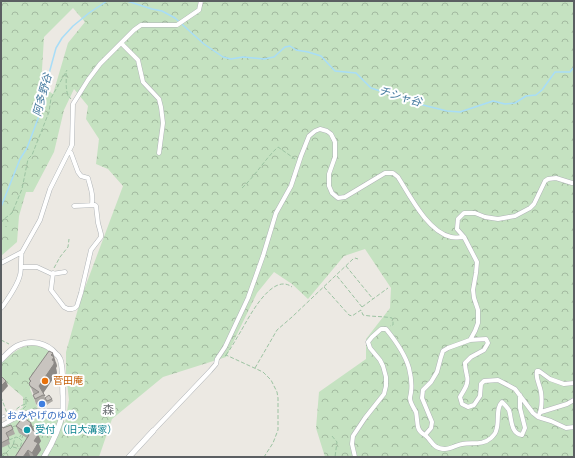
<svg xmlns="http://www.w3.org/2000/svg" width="575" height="458" viewBox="0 0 575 458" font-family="Overpass,'Noto Sans JP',sans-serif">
<defs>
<pattern id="forest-crowns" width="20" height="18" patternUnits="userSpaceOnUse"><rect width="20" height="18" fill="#c5e2c1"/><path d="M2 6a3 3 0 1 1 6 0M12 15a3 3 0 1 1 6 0" fill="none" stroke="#a3baa0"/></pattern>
</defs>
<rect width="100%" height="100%" fill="#ece9e3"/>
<path fill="url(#forest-crowns)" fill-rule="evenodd" d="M1,1H574V457H325L316,428L319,392L366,359V339L390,308L391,288L365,249L344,256L308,299L292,284L274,272L257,293L226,357L163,377L112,419L99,457H1V428L23,407V397L1,378V363C12,354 22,343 37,346C45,347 49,350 54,356L30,389L38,409L43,412L58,413L65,423L69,400L66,373V352L81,298L123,186L108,169L96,164L99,139L86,119L88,106L74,89L64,110L54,152L33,192H26L19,216L17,242L1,256ZM73,8L85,22L68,43L53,94L41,86L44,37Z"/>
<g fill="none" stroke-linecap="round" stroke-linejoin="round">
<path stroke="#a8ddf7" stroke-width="1.5" d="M127,1L152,9L162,11L175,18L204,44L223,57L231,59L243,57L264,59L274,57L285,47L290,46L296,50L308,52L321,56L335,71L356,73L371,88L423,105L447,111L460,112L493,101L505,104L515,103L526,96L536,95L542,90L555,72H570L574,67
M1,207L20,159L27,148L39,116L44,92L56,48L62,38L73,26L89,13L107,1"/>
<defs>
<path id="service" d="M1,417L4,416"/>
<path id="minor" d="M121,43L138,60L143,82L159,99L161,107L163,123L159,153
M69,151L71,153L78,172L81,176L88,178C91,190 93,192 92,205
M1,263L22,252
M21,267H37L52,274L65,272
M53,273L51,290L64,307L68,309H72L75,308L77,306L81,293L91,250L101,237V234L98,223L96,206L95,205L74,206
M1,308L3,306C9,297 18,285 20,275C22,267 20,259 22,252L40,220L50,189L72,145L73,104L88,80L100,64L134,30L141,25H177L199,10L201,1
M470,340L475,331L478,323V310L474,298L473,290L476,273L477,262L464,237L457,229L458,219L464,213H475L485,217L498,219L515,216L530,208L534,204L545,181L548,179L556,178L572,183H574
M541,412L567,404L574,400
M538,417C542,410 542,400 541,392C540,385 535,378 537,371H539L550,379L564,384L574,383
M1,426C10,421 20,414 30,412C41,410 52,411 63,411
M153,431L210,371L216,364L217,359L225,347L248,298L263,256L276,213L291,186L301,156L309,136L315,131L320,129L327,131L331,134L335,142V157L329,174V186L332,193L338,198L345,197L385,173H393L398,177C410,196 428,232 451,237C455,238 460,237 464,237
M425,435L431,428L432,422L422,398L423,390L431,382L437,372L441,357L443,351L448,348L470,340L486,339L488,343L484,350L471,357L465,363C465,368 466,371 467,376C469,384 464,390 460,397L462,404L468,407L474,405L480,396L481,384L484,381L498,380L515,389L533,413L538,417L551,421L566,428L574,427
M355,457L352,444L353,436L365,418L384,394L386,386V377L383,366L380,360L370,348L368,342L372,337L381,329H386C395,340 405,354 409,368C411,376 412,385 411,392C411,394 410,396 410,398C410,403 414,408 416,412C417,417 417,422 418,427C419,432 422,433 426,436C432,441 433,449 445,449C451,449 456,445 462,444C472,442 482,446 491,438C493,436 496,433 496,431C500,421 495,409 502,402C504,404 507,407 509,410C512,419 510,433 522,435L525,428L520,408V395"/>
<path id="tertiary" d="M1,360C6,355 11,349 17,346C31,339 47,343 56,354C58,355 59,357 60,359C64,369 62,385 63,396C63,401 63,407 63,411C60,427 52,444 44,457
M129,457L153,431"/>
</defs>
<use href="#service" stroke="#b0b4b7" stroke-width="3"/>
<use href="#minor" stroke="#b0b4b7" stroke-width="5"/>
<use href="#tertiary" stroke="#b0b4b7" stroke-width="6"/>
<path stroke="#9cc3a2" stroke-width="1" stroke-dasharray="4 2" stroke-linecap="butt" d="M66,73C67,82 64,92 71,99
M242,188C256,175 265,159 278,147L295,159
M1,223L4,219L12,213L22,189L28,159L32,155L49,112L51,98L67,70
M6,226V227
M346,266L373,299
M54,268L60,257L68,247L69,239
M337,276L362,307
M324,287L349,315L352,316L361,310L363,315C373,317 382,316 392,318L393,320V325L390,326
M362,307L388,288
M1,340L9,344
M226,355C232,347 236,339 241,331C249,317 272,272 292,287
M225,356L226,355L263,372L271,380L277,392L278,398V430L273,443L264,457
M255,368L277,330L292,317L353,259L355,258L358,259
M1,397L7,413L10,416
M23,409L26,406V397
M13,414C15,409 21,405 26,404
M332,436L337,442L335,457
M19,438L22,441L20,448
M9,440L16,437L19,438L21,435
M8,445L10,449
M13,447L20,449
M1,456H3L13,446L15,437
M54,457V456"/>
<use href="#service" stroke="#fff" stroke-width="2"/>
<use href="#minor" stroke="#fff" stroke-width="4"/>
<use href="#tertiary" stroke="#fff" stroke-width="5"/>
</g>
<path fill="#aca9a4" d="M56,362L57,366L56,368L57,373L43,393L45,398L52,399L53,401L48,404L47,402L48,405L46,404L39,407L36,404L33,395H34L29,383L30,382L29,379Z
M16,426L34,429L33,430L41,441L39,444L41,450L36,457H31L30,456L15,457L27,438L19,433Z
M1,428H3L13,429L15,434L8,437L10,444L1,448Z"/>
<path fill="#8c8986" d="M53,353L57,366L56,368L57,373L42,395L39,386L52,360L51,355Z
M6,381L8,386L1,394V386Z
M31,423L34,429L32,434L29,427Z
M38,434L41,441L39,444L41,450L36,457H34L32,453L34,441Z
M28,450L30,456V457H23Z"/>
<path fill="#c8c4bf" stroke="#8c8986" d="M49,351L53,353L51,355L54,357L52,360L54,361V364L39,386L45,396L43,395L35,399L33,395L39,392L30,386L29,383L31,381L29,379Z
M1,376L6,381L1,386Z
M49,395L52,399L47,401L45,398Z
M23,417L31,423L29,427L38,434V435L34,441L38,443L32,453L28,450L23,457H15L29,435L16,426Z
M11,425L13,429L6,433L9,439L1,443V428L3,427V428Z"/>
<circle fill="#e8710a" stroke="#fff" stroke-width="1.5" cx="45" cy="381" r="4"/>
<circle fill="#3f7fe0" stroke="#fff" stroke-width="1.5" cx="42" cy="404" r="4"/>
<circle fill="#0f9aa8" stroke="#fff" stroke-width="1.5" cx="27" cy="430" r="4"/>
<g text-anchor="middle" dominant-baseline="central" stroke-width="4" stroke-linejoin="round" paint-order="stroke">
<g font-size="10" fill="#c56008" stroke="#fff" text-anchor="start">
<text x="53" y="381">菅田庵</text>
</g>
<g font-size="10" fill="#366cbe" stroke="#fff">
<text x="42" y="416">おみやげのゆめ</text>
</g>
<g font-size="10" fill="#0d838f" stroke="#fff" text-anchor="start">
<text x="35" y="430">受付 （旧大溝家）</text>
</g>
<g font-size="11" font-style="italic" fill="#447a9f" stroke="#fff">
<text transform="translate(43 95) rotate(-75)">阿多野谷</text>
<text transform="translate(400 97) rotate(17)">チシャ谷</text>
</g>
<g font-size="12" fill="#6c7174" stroke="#fff">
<text x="108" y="411">森</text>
</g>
</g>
<rect width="575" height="458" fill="none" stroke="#5b5f62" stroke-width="4"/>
</svg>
